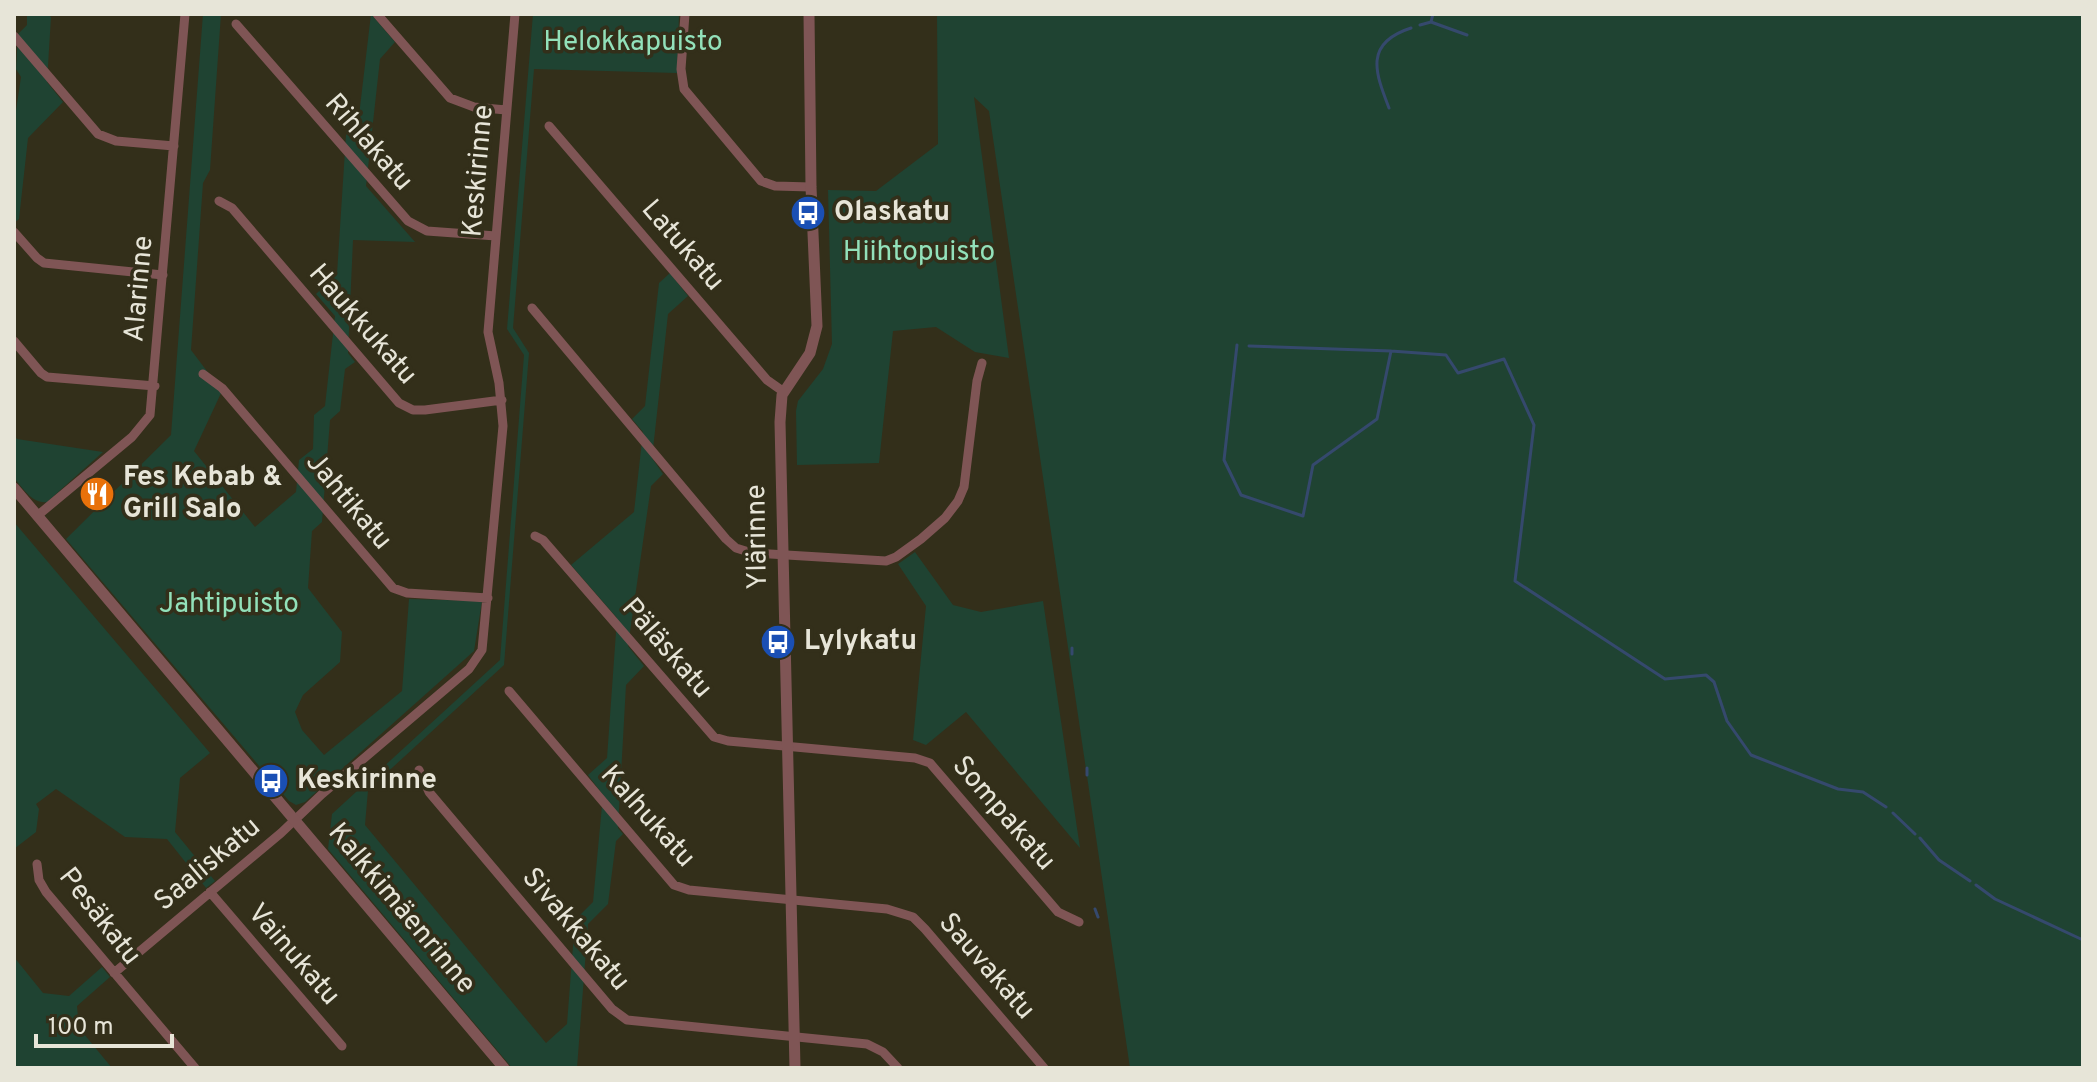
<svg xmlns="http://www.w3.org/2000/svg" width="2097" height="1082" viewBox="0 0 2097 1082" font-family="Overpass,sans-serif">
<rect width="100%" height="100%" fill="#332f1a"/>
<path fill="#1f4332" d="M27,14H48L51,17L47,82L63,102L28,138L19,219L14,223V124L21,77L16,69L18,34L27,25Z
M203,14H221L210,170L203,183L191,350L222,391L194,451L255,527L296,492L299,460L313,449L314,415L325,406L335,316L316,294L337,274L346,135L358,124L371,14L395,42L380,59L366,186L415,242L353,240L348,353L355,362L345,369L340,411L330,420L322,522L312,531L308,588L342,632L340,662L303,695L295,712L302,730L324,755L402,691L409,599L482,601L474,651L305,802L296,805L289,801L66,539L171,435Z
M533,14H679L677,73L534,69L513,328L529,353L504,665L368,790L365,825L546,1043L567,1024L575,920L593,902L603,795L588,775L607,758L617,618L571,565L634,512L643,432L632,419L645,406L659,283L670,273L688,296L668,314L652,458L663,474L651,486L628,646L644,666L626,685L618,828L623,834L616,841L608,904L588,924L577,1068H512L328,849L332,814L500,660L524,355L507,329Z
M937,14H2083V1068H1130L989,111L974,97L1009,358L975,352L936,327L893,331L879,463L797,465L796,411L798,401L823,369L832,344L828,190L876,191L938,144Z
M14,435L17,439L103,452L47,502C32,504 23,488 14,478Z
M14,522L210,753L180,778L175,832L215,881L206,888L167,839L125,837L56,789L36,804L39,809L36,832L14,849Z
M915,552L953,605L981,612L1043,601L1080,848L966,712L926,745L913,740L926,606L898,564Z
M14,957L43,993L69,996L102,967L110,977L77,1006L79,1028L112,1068H14Z"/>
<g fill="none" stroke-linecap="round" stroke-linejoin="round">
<path stroke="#35496d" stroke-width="3" d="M1433,14L1431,22L1467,35
M1420,25L1431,22
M1389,108C1375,72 1364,43 1411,28
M1237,345L1224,460L1241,495L1303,516L1313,465L1377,419L1391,351
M1249,346L1391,351L1446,355L1458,373L1504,359L1534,425L1515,581L1665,679L1706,675L1714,682L1727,721L1751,755L1838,789L1863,792L1886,807
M1072,648V654
M1087,768V775
M1893,813L1915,834
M1920,838L1939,860L1970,881
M1976,885L1995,899L2083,940
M1095,909L1098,917"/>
<path stroke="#7f5555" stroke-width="9" d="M377,14L450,98L474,107L506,110
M685,14L681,69L684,89L761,181L775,186L811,187
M236,24L408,221L427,231L496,236
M14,36L98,134L116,141L174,146
M549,126L767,380L784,392
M219,201L232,208L399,403L413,410H425L502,400
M14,232L37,258L44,263L163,275
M532,308L726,539L736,548L752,553L886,561L896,557L921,539L945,518L958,501L964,487L977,381L982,363
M14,341L41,373L47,377L155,386
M203,374L222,388L393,588L407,593L488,598
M37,516L132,437L150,415L185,14
M535,536L543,540L714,737L728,741L915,758L930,763L1058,912L1079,922
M509,691L674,885L689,890L887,909L913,917L925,929L1044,1068
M419,770L429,792L612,1009L627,1020L867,1044L883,1052L898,1068
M37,864L39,880L46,892L195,1068
M210,892L342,1046
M114,973L281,833L322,794L469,669L482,650L503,426L499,383L488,332L515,14"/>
<path stroke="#7f5555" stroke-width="11" d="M14,488L504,1068
M795,1068L780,422L782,395L810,353L817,326L811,187L809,14"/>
</g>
<defs>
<symbol id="bus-disc" viewBox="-11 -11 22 22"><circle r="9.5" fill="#1a4fb4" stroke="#332f1a"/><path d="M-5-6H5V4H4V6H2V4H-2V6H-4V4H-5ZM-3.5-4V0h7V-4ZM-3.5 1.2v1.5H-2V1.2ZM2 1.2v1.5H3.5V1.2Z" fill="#fff"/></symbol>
<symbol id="restaurant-disc" viewBox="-11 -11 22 22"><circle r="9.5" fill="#e8710a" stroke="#332f1a"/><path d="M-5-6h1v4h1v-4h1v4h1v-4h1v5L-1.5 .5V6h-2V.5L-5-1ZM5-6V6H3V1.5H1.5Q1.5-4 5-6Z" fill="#fff"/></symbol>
</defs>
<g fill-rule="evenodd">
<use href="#bus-disc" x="788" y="193" width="40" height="40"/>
<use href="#restaurant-disc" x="77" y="474" width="40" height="40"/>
<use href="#bus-disc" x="758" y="622" width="40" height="40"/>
<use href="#bus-disc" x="251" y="761" width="40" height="40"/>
</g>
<g text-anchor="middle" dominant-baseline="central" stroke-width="7" stroke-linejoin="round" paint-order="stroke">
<g font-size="28" fill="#92e1ba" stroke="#332f1a">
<text x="633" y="43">Helokkapuisto</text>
<text x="919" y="253">Hiihtopuisto</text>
<text x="229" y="605">Jahtipuisto</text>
</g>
<g font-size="28" fill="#e7e5d8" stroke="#332f1a">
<text transform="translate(368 143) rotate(49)">Rihlakatu</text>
<text transform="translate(479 171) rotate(-85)">Keskirinne</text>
<text transform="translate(682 246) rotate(49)">Latukatu</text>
<text transform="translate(140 289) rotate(-85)">Alarinne</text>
<text transform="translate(362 325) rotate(49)">Haukkukatu</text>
<text transform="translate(348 502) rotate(50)">Jahtikatu</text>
<text transform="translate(758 537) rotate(-91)">Ylärinne</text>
<text transform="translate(666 649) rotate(49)">Päläskatu</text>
<text transform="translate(1003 814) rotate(49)">Sompakatu</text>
<text transform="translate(647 817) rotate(48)">Kalhukatu</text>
<text transform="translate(208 865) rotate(-40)">Saaliskatu</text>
<text transform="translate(401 909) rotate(50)">Kalkkimäenrinne</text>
<text transform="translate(99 917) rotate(52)">Pesäkatu</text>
<text transform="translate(575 930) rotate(50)">Sivakkakatu</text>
<text transform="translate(293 955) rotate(49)">Vainukatu</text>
<text transform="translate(986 967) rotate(49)">Sauvakatu</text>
</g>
<g font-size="28" font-weight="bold" fill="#e7e5d8" stroke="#332f1a" text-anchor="start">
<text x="834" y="213">Olaskatu</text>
<text x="123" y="478">Fes Kebab &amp;<tspan x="123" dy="32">Grill Salo</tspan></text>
<text x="804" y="642">Lylykatu</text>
<text x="297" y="781">Keskirinne</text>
</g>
</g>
<rect width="2097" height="1082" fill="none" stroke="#e7e5d8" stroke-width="32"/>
<path d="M36 1034v12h136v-12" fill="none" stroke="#e7e5d8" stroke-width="4"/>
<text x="48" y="1034" font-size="24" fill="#e7e5d8" stroke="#332f1a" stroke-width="6" paint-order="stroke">100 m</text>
</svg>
